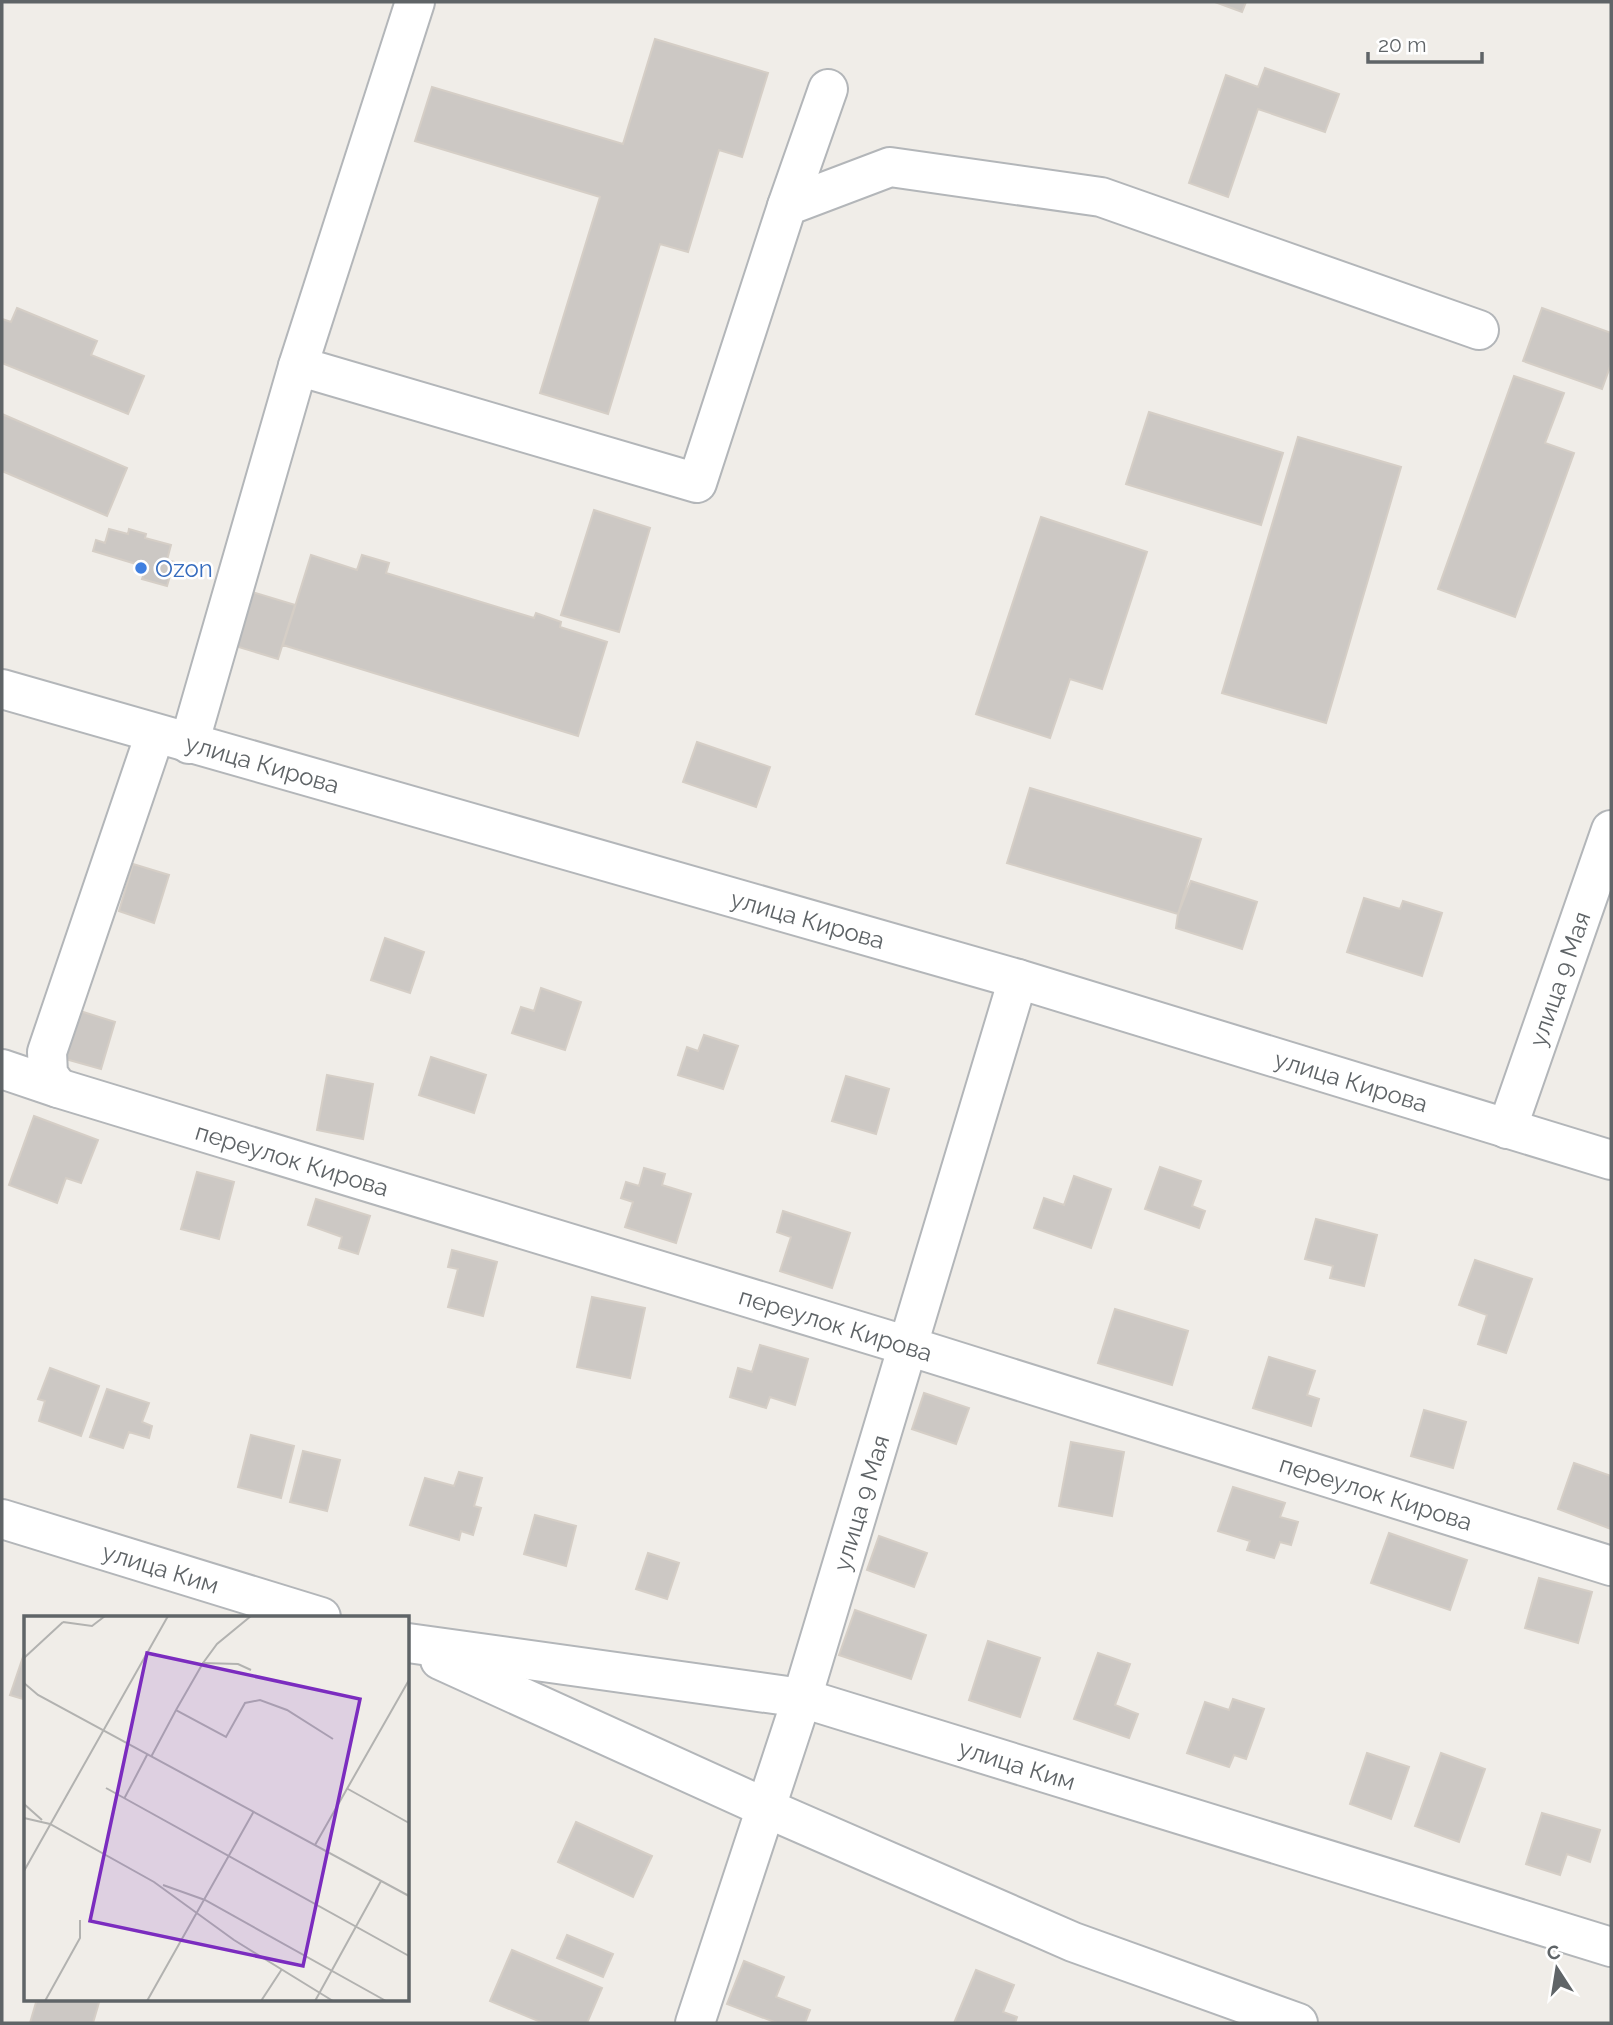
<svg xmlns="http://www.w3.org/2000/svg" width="1613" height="2025" viewBox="0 0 1613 2025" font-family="Raleway,sans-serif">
<rect width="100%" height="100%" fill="#f0ede8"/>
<path fill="#ccc8c4" stroke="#d5cec6" stroke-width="2" d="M1215,2H1246L1242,12Z
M655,39L768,73L742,157L719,150L688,252L660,244L608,414L540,393L600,197L415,141L432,87L623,144Z
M1265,68L1339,94L1325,132L1258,109L1228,197L1189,183L1226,75L1258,87Z
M17,308L97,341L91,355L144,376L128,414L2,363V319L11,322Z
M1542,308L1611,333V364L1602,389L1523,361Z
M1514,376L1564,393L1545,443L1574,453L1515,617L1438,589Z
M1149,412L1283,453L1261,525L1126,484Z
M2,414L127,468L107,516L2,471Z
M1298,437L1401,467L1326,723L1222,693Z
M594,510L650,528L619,632L561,615Z
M1041,517L1147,552L1102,689L1070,679L1050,738L976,714Z
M109,529L128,534L129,529L146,534L145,538L171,545L167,560L174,562L167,586L142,579L146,567L93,551L96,540L105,543Z
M311,555L357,570L362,555L389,563L386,573L534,618L536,613L561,622L560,627L607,642L578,736L283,645Z
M246,590L295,605L278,659L229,644Z
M697,742L770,767L756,807L683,782Z
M1030,788L1201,839L1178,914L1007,863Z
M133,864L169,875L154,923L119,911Z
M1191,881L1257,902L1242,949L1176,928L1178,914Z
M1364,898L1400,909L1403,901L1442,913L1422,976L1347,952Z
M385,938L424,952L410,993L371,980Z
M541,988L581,1002L565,1050L512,1033L521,1007L534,1011Z
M77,1010L115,1022L101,1069L62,1058Z
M704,1035L738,1046L723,1089L678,1075L687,1047L698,1051Z
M431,1057L486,1075L474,1113L419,1095Z
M327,1075L373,1084L363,1139L317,1130Z
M846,1076L889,1089L876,1134L832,1121Z
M34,1116L98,1140L81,1183L66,1178L57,1203L9,1185Z
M1160,1167L1201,1181L1192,1206L1205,1211L1199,1228L1145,1209Z
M644,1168L665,1174L662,1185L691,1194L676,1243L625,1227L633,1202L621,1198L626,1182L639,1186Z
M197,1172L234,1182L219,1239L181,1229Z
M1074,1176L1111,1189L1091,1248L1034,1228L1044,1198L1064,1205Z
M316,1199L370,1216L358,1254L339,1248L342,1237L308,1225Z
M783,1211L850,1233L832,1288L780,1271L791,1237L777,1232Z
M1316,1219L1377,1235L1364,1286L1330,1278L1333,1266L1305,1259Z
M452,1250L497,1262L483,1316L448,1307L458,1269L448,1267Z
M1475,1260L1532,1279L1506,1353L1478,1344L1487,1315L1459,1305Z
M592,1297L645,1308L630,1378L577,1367Z
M1115,1309L1188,1331L1172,1385L1098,1363Z
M760,1345L808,1359L795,1405L770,1397L766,1408L730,1397L738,1368L752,1372Z
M1269,1357L1315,1371L1307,1395L1319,1399L1311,1426L1253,1408Z
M50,1368L99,1386L81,1436L39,1421L45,1401L38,1399Z
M107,1389L149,1403L142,1422L152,1426L149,1438L129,1432L123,1448L90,1437Z
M924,1393L969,1408L956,1444L912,1429Z
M1424,1410L1466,1422L1453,1468L1411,1456Z
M251,1435L294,1446L281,1498L238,1487Z
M1071,1442L1124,1452L1112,1516L1059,1506Z
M303,1451L340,1460L327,1511L290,1502Z
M1574,1463L1611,1476V1529L1558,1509Z
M459,1472L482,1478L474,1506L481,1508L473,1535L461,1531L459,1540L410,1525L425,1478L454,1486Z
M1233,1487L1285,1503L1280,1517L1298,1522L1291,1545L1280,1542L1274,1558L1247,1550L1250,1541L1218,1531Z
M535,1515L576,1526L566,1566L524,1554Z
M1389,1533L1467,1560L1450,1610L1371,1583Z
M879,1536L927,1553L914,1587L867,1570Z
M648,1553L679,1563L667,1599L636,1589Z
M1539,1578L1592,1592L1578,1643L1525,1628Z
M855,1610L926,1635L911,1679L839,1655Z
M988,1641L1040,1658L1020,1717L969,1700Z
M25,1651H26V1700L10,1695Z
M1098,1653L1130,1664L1115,1705L1138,1714L1129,1738L1074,1719Z
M1233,1699L1264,1709L1246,1759L1234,1755L1229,1767L1187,1753L1205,1702L1229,1710Z
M1367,1753L1409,1767L1391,1819L1350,1804Z
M1441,1753L1485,1769L1459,1842L1415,1826Z
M1542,1813L1600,1830L1590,1862L1567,1854L1560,1875L1526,1864Z
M576,1822L652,1856L633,1897L558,1862Z
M567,1935L613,1954L603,1977L557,1958Z
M512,1950L602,1988L587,2023H543L490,2001Z
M744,1961L784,1977L776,1997L810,2010L805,2023H777L727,2004Z
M976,1970L1014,1985L1003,2012L1017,2017L1015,2023H954Z
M37,1999H100L93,2023H30Z"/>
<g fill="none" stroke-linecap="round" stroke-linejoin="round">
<defs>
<g id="minor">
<path d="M787,206L828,89"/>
<path d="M298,366L415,2"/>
<path id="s1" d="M2,689L1018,979L1611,1160"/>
<path d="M189,744L298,366L697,483L787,206L890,167L1101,197L1479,330"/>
<path id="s2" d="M2,1069L58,1088L908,1346L1611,1566"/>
<path d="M58,1088L48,1074L47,1052L155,734"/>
<path id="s3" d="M1507,1129L1611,830"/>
<path id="s4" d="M2,1519L321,1617"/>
<path id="s5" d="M408,1643L802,1698L1611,1947"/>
<path d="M440,1660L766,1808L1073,1942L1298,2023"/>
<path id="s6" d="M695,2023L802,1698L1018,979"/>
</g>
</defs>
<use href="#minor" stroke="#b3b6b9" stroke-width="42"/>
<use href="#minor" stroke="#fff" stroke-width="38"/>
</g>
<circle fill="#3f7fe0" stroke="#fff" stroke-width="2.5" cx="141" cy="568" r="7"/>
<g text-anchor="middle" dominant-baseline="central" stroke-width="5" stroke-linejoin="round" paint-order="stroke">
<g font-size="24" fill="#366cbe" stroke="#fff" text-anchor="start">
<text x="155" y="568">Ozon</text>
</g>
<g font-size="24" fill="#5f6467" stroke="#fff">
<text stroke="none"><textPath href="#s1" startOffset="271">улица Кирова</textPath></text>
<text stroke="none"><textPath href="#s1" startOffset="838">улица Кирова</textPath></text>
<text stroke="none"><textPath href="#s3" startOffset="159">улица 9 Мая</textPath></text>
<text stroke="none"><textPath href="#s1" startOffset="1405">улица Кирова</textPath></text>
<text stroke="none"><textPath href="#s2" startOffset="304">переулок Кирова</textPath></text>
<text stroke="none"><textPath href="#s2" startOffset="872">переулок Кирова</textPath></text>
<text stroke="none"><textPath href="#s2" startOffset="1438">переулок Кирова</textPath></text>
<text stroke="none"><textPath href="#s6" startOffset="546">улица 9 Мая</textPath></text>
<text stroke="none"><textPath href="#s4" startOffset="166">улица Ким</textPath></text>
<text stroke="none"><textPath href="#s5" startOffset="623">улица Ким</textPath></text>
</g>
</g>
<g transform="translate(24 1616)">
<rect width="385" height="385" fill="#f0ede8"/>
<path fill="none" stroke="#b2b2b0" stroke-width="2" d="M39,6L68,10L81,0M0,42L39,6M179,47L193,28L227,0M0,67L14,79L385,280M152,94L179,47L214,48L227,54M127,141L152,94L202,121L221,87L236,84L263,94L309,123M82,172L385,340M324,173L385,207M100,183L123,139M0,188L18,204M0,202L26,208L130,266L210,324L309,385M291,229L385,64M0,255L144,0M139,269L181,284L362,385M21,385L56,322V304M123,385L230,195M237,385L258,353M291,385L357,265"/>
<path fill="#7b2cbf" fill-opacity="0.15" stroke="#7b2cbf" stroke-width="3.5" d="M123,37L336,83L279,350L66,305Z"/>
<rect width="385" height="385" fill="none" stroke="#5f6467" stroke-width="3.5"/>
</g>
<rect width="1613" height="2025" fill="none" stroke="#5f6467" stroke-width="7"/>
<g transform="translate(1557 1969) rotate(348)" stroke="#ffffff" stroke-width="5" paint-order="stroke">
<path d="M0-5L12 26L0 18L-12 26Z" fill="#5f6467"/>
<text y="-10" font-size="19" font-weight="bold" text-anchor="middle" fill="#5f6467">С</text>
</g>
<path d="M1368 52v10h114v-10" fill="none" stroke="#5f6467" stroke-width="3.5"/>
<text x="1378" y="52" font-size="21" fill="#5f6467" stroke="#ffffff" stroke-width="5" paint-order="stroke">20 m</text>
</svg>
